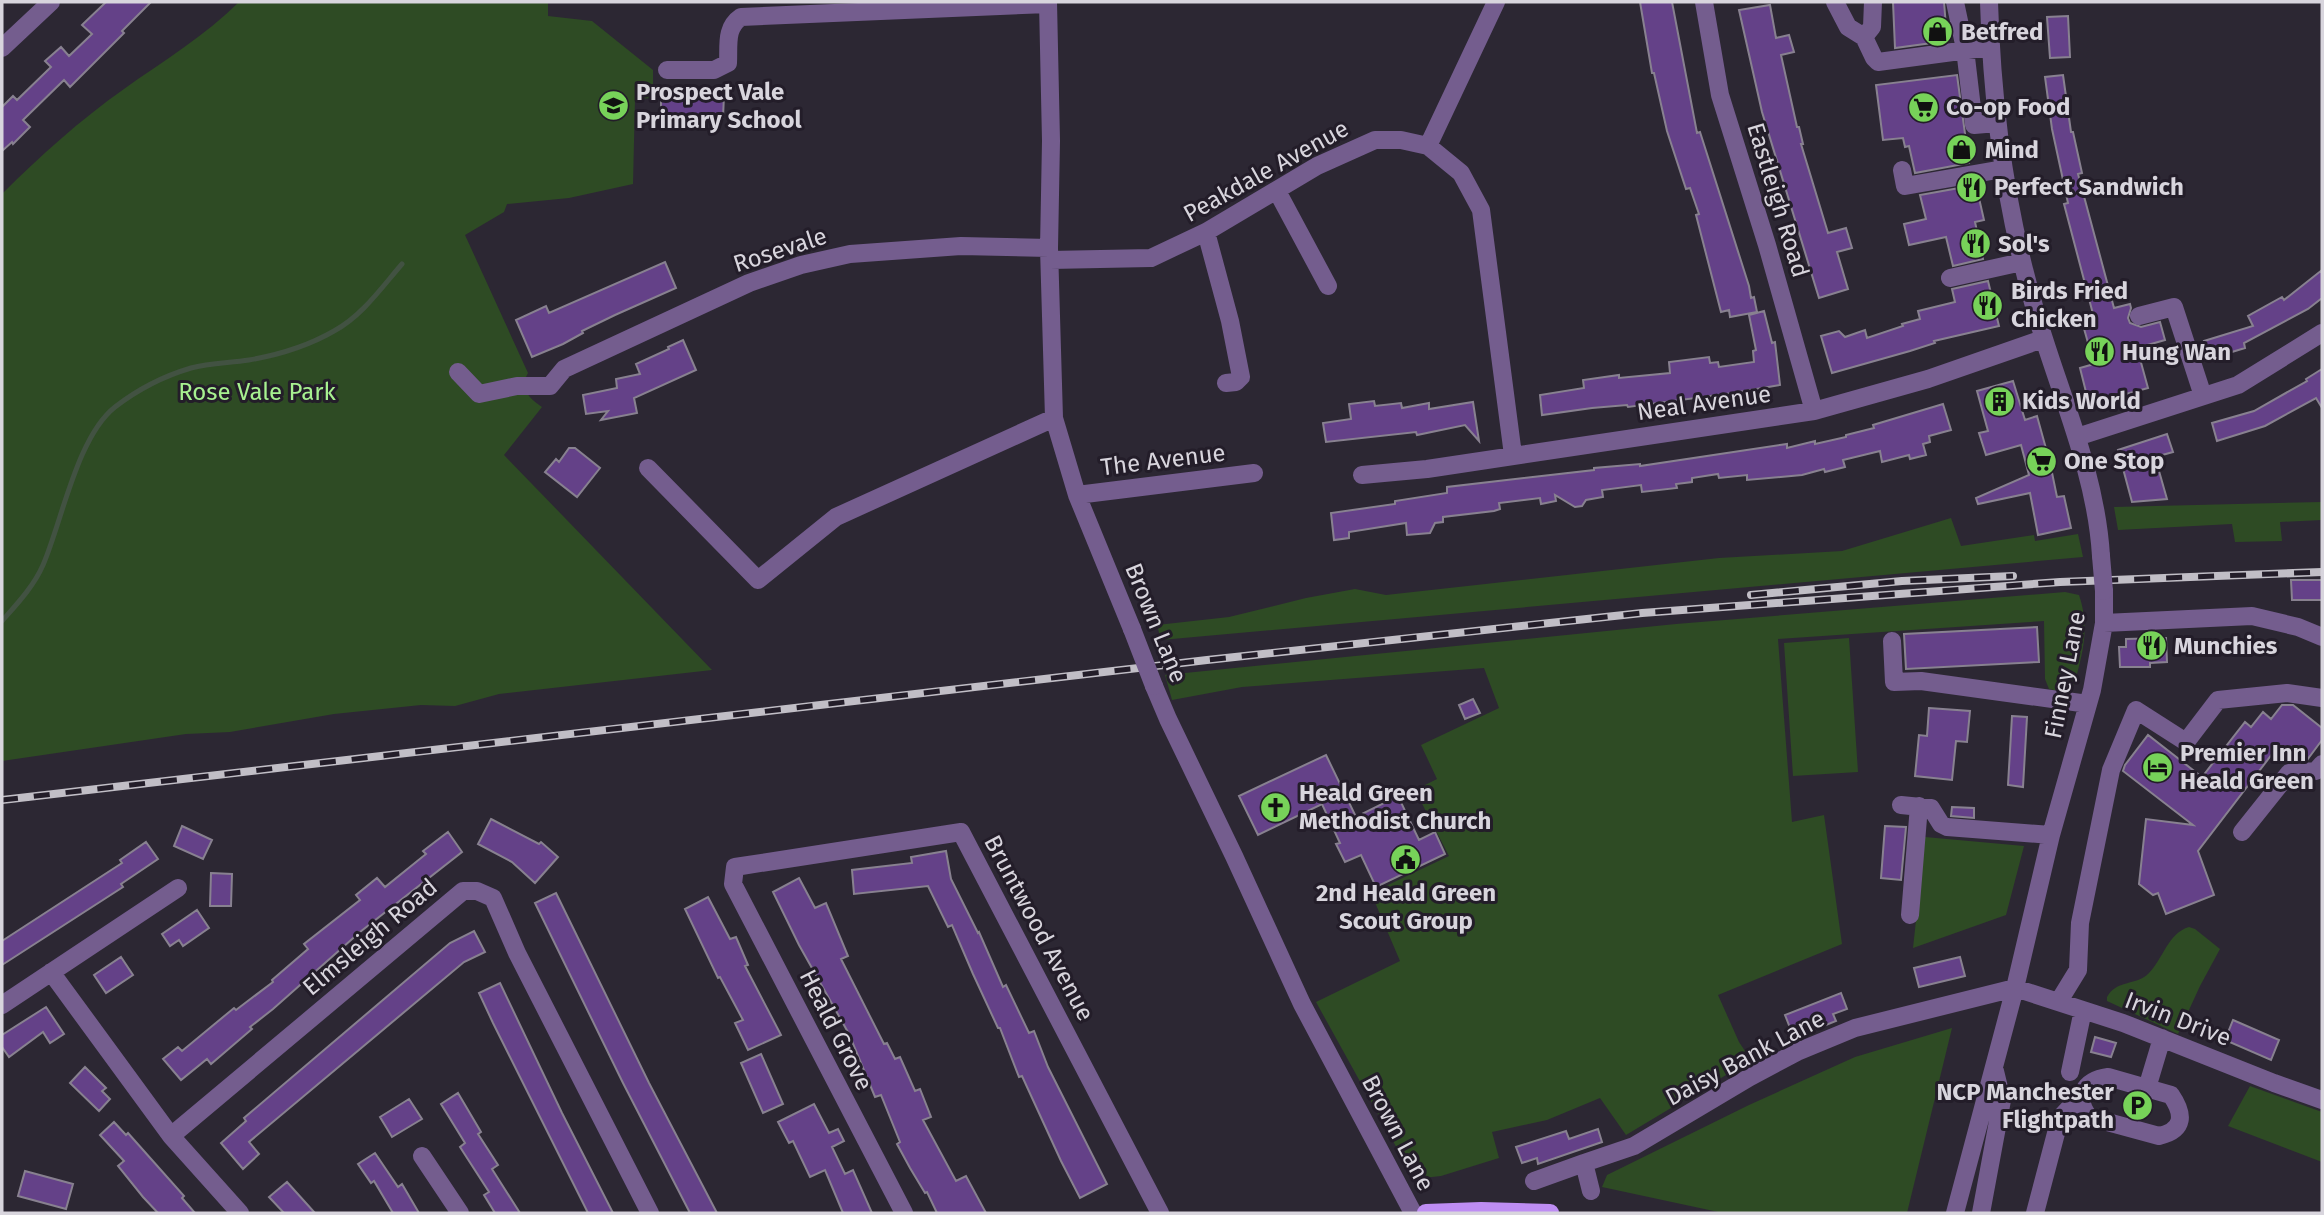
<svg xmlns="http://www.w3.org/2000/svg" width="2324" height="1215" viewBox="0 0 2324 1215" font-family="'Fira Sans',sans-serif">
<rect width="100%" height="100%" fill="#2c2733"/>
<path fill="#2e4b24" d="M239,2H548V16L592,21L653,70V98L635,99L633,184L569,198L507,204L504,212L465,235L528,373C519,389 529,398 542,407L504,455L712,670L499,694L455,706L421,705L334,714L230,732L186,734L2,761V194C40,156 80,120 124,89C163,61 205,36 239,2Z
M2322,502V520L2280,522L2282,541L2235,542L2232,524L2118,530L2114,507Z
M1951,518L1961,546L2034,535L2035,541L2078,534L2083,557L1161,640L1157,625L1229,617L1306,598L1355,589L1386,595L1719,558L1842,551Z
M2065,592L2079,595C2090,628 2083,652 2074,685L2063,692L2049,689L2045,679L2044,621L1778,639L1792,822L1824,815L1842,944L1718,995L1739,1042L1751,1060L1626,1135L1600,1098L1547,1120L1492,1132L1499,1158L1441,1176L1414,1179L1316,1002L1400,961L1371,893L1449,856L1415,790L1437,779L1421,745L1499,708L1484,668L1242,687L1172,700L1165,675L1676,624Z
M1849,638L1858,772L1793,776L1784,643Z
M1925,837L2024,846L2006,915L1913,948Z
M2189,927L2195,929L2220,949L2200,986L2178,1034L2107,1001V997C2117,979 2137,986 2149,973C2163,959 2168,933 2189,927Z
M1952,1028L1907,1213H1723L1602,1187L1607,1175L1749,1105L1855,1057Z
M2250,1086L2322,1112V1162L2228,1126Z"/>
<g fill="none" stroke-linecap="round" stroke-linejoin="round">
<path stroke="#425242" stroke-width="5" d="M2,621C17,604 34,586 43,565C62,521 77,437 115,407C137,390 164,376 191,368C210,363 230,363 249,360C278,355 308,346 334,331C362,316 382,287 402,264"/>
</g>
<path fill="#644188" stroke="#888190" stroke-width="2" d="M106,2H151L122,31L124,33L70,87L64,80L23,120L30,127L13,144L12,142L2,151V107L13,96L17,100L51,67L45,61L61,47L69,56L92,34L82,25Z
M1640,2H1672L1697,133L1700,132L1749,286L1751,298L1754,297L1757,312L1730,317L1729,310L1721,312L1696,215L1699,214L1690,188L1686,189L1667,131L1654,73H1652Z
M1893,2H1944L1947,39L1932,43L1895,48Z
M1770,5L1776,38L1789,35L1794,52L1781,55L1797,127H1799L1803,144H1801L1828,233L1846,228L1852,248L1837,252L1848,289L1819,298L1762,112L1739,10Z
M2068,16L2070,57L2050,58L2047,17Z
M1957,75L1969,163L1915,173L1909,146L1905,147L1903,138L1883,140L1876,85Z
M2063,75L2071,132H2073L2082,173L2078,174L2114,308L2130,304L2131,308L2128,318L2130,323L2141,327L2160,322L2165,340L2137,348L2148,388L2089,404L2080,368L2094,364L2081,318L2093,314L2064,204L2068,203L2052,129L2045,77Z
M661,94L724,95L723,118L661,116Z
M1976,185L1984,220L1975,222L1983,259L1953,266L1946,237L1909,245L1904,224L1926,219L1920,195Z
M665,262L676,288L615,315L582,331L583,333L563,344L532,357L516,320L546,306L549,313Z
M2322,270V298L2308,309L2244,343L2245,348L2209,359L2204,341L2253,326L2248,316L2282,297L2284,300Z
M1988,281L1999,326L1934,341L1935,343L1910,351L1832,373L1821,336L1839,331L1845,337L1865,330L1867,338L1903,326L1902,324L1920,319L1918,311L1955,302L1952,289Z
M1764,311L1772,343L1775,342L1780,385L1733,393L1628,407L1627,405L1592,408L1542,415L1540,395L1584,388L1583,380L1619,375V378L1670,373L1669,362L1709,357L1710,363L1718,362L1719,367L1754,362L1753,351L1756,350L1749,315Z
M683,340L696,370L634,398L637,413L601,420L608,411L586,414L583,395L617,388L616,379L640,374L636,364L669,349L668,347Z
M2322,369V408L2316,398L2265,426L2217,441L2212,423L2254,411L2307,381L2306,379Z
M2013,381L2025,420L2037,416L2050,463L2057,497L2064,496L2071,528L2038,535L2030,493L1978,504L1976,498L2029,475L2021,445L1986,455L1979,433L1988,431L1977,391Z
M1374,401L1375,406L1401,403L1402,408L1429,403V409L1473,402L1479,441L1465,425L1417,435L1416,432L1326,442L1323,423L1351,419L1349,404Z
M1943,404L1951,430L1929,436L1930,442L1923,444L1926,455L1910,459L1909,455L1882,462L1880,451L1843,460L1845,467L1825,472L1824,469L1802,475L1747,480V475L1719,478L1718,474L1692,478V482L1676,484L1677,488L1642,492L1641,485L1602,490L1603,497L1586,500L1582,506L1575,507L1555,495L1556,501L1541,504L1540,498L1499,503L1500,509L1494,511L1443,517V522L1435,523L1430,533L1407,535L1406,523L1349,532V538L1334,540L1331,513L1395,504V501L1447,493V487L1594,470V468L1640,464V466L1787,444V448L1815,441V444L1846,437V435L1874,428L1873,425Z
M2167,434L2173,452L2155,457L2167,499L2132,502L2118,450Z
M569,448H575L600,468L577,497L545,472L556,459L559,462Z
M2291,580H2322V600H2292Z
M2037,627L2039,662L1906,669L1904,634Z
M2166,638L2167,662L2150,663V667H2120L2119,647H2126V639Z
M1473,699L1480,713L1465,719L1459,705Z
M2282,705H2293L2322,728V740L2307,760L2300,761L2279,745L2198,851L2214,895L2166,914L2158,893L2153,895L2139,884L2146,819L2193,825L2123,771L2125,765L2148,735L2202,777L2245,722L2251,727L2263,712L2271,719Z
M1929,708L1970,711L1967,742L1956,741L1952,780L1915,776L1919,735L1927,736Z
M2012,716L2027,717L2023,787L2008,785Z
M1326,755L1356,817L1398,796L1419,840L1435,832L1445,854L1376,887L1361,855L1345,862L1336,844L1340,843L1322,804L1258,835L1239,796Z
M1952,807L1974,808V818L1951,816Z
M491,819L539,844L541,842L558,857L535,883L512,862L478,844Z
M182,826L212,840L203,859L174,846Z
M1885,826L1906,827L1901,880L1881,878Z
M448,832L462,852L360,932L273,1009L250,1027L252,1029L211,1064L207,1059L181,1080L163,1059L178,1047L182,1051L234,1008L236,1010L273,982L272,980L308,949L304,944L360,900L356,895L377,878L385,887L426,854L423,851Z
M146,842L158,859L121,884L123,887L2,965V941L122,863L120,860Z
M946,851L951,879L978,933L979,932L1003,987L1006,985L1029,1033L1034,1031L1048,1067L1107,1184L1080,1198L1061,1161L1022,1076L1019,1077L1000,1028H998L973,974L952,925L948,927L928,886L854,894L852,870L912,863L911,857Z
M211,873L232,874L231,906H210Z
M799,878L815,908L826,903L848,956L841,959L884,1044L887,1043L895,1059L900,1057L915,1091L920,1089L931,1117L923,1120L956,1181L966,1176L986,1213H937L927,1192L925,1193L910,1168L897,1144L900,1142L881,1095L875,1097L849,1034L799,945L773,892Z
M556,893L649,1083L717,1213H690L623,1083L535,903Z
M708,897L730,939L736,937L748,965L745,966L781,1035L748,1050L735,1023L743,1020L720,977L718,978L685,909Z
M197,910L209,928L183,946L179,940L170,946L162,934Z
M474,931L485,952L464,962L249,1142L259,1154L243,1169L221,1143L246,1121L244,1118L450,943Z
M121,957L133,975L106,993L94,975Z
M1960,957L1965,976L1919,987L1914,968Z
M500,983L562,1113L613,1213H588L493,1023L479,993Z
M1841,993L1847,1009L1833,1014L1836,1021L1794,1038L1785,1015Z
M46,1007L64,1034L50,1043L43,1032L9,1057L2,1047V1035Z
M2233,1020L2279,1040L2271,1060L2225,1040Z
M2095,1037L2116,1043L2111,1057L2091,1052Z
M761,1054L783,1104L763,1113L741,1063Z
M85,1067L106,1088L102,1091L110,1099L99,1111L70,1083Z
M458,1093L481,1132L478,1134L498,1165L492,1169L520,1213H495L484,1195L489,1192L460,1147L465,1143L441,1104Z
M409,1099L422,1119L392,1137L380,1117Z
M814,1104L829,1133L838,1129L844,1141L832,1147L845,1174L853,1170L872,1213H843L825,1170L810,1177L793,1141L789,1143L778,1122Z
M114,1122L126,1135L128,1133L184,1196L182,1198L195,1213H158L143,1197L118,1166L124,1161L100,1135Z
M1598,1129L1602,1142L1538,1164L1537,1158L1522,1163L1516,1147L1566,1131L1569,1139Z
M375,1153L398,1187L402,1184L419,1213H393L374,1181L371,1183L358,1164Z
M25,1171L73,1184L66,1209L18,1196Z
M287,1182L315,1213H284L269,1197Z"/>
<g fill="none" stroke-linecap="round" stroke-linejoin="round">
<path stroke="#745d8e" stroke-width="18" d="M1048,2L1051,141L1049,248L1054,418L1077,495L1132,629
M1704,2L1720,95L1767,245L1814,411
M1835,2L1848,27L1864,37L1872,27L1873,2
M1955,2L1965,49L1974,125L1997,123
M1989,2C1992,105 2005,207 2034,306C2057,388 2096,470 2101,556
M1864,37L1874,58L1878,62L1990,47
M2,48L51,2
M667,70H714L728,63C729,45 725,28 741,17L1048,4
M1428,146L1496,2
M1902,170L1905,186L2003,169
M1277,191L1328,286
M1206,232L1230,321L1241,377L1236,382L1226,383
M1050,260L1151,258L1206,232L1317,166L1375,140H1401L1428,146L1461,173L1481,210L1513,455
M1950,278L2022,262
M2139,316L2174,307L2203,396
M458,372L479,394L517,386H550L564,369L749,283L801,265L850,254L961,246L1049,248
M2077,437L2238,385L2322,333
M648,468L758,580L836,517L1054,418
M1362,475L1427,469L1814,411L1928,379L2043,339
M1077,495L1254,473
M2104,623L2252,616L2298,627L2322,637
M1892,641L1894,682L1921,681L2088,704
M1154,686L1168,719L1234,856L1302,1004L1413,1213
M1901,805L1931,808L1941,824L1947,827L2051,835
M2242,832L2289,773L2316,771L2322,764
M1910,915L1919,806
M51,972L171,1136L463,891H477L493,898L517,953L650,1213
M2059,1001L2078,970L2080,923L2111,770L2136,710L2186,742L2218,700L2287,693L2322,698
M2,1005L178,888
M2070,1072L2083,1010
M2108,1077L2171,1095C2184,1114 2185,1130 2159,1136L2089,1117C2073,1098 2085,1080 2108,1077Z
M2147,1088L2162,1038
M171,1136L240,1213
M422,1156L460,1213
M1584,1163L1634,1146L1750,1077L1797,1052L1855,1028L2015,988L2123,1023L2274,1083L2322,1100
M1534,1181L1584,1163L1591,1191
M904,1213L733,884L735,867L961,832L1160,1213
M1955,1213L2015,988L2051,835L2092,690L2104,623V591
M1981,1213L2002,1100L1995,1071
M2035,1213L2060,1118L2071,1106L2082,1100"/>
<path stroke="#be8df3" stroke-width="18" d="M1426,1213L1481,1211L1550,1213"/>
<defs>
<path id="rail" d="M1751,595L1902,581L2013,576
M2,800L1207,660L1642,613L2060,582L2322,572"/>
</defs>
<use href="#rail" stroke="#c1bec6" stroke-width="8"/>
<use href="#rail" stroke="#231d29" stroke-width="5" stroke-dasharray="16" stroke-linecap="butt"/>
<path stroke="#745d8e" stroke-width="18" d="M2101,556L2104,591
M1132,629L1154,686"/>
</g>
<defs>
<symbol id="shop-disc" viewBox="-11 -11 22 22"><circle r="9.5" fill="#77d259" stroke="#231d29"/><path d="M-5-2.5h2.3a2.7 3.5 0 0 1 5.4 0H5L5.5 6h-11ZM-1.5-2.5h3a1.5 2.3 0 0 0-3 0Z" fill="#111"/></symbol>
<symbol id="school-disc" viewBox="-11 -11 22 22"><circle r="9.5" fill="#77d259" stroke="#231d29"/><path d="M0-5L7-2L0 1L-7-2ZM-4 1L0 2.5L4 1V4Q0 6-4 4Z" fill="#111"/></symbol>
<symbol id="supermarket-disc" viewBox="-11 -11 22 22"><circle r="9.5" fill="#77d259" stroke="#231d29"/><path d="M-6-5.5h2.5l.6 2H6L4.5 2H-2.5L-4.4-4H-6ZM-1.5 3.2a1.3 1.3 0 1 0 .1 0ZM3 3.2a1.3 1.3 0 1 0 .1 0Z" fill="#111"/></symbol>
<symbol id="restaurant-disc" viewBox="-11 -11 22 22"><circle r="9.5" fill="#77d259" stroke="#231d29"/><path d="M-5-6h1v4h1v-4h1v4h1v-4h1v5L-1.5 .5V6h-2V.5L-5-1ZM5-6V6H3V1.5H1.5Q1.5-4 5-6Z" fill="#111"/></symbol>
<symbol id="building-disc" viewBox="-11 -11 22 22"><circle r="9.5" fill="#77d259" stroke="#231d29"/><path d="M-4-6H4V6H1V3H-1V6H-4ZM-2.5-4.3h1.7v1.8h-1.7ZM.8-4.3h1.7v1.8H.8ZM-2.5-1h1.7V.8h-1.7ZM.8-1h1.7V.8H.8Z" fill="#111"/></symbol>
<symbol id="hotel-disc" viewBox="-11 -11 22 22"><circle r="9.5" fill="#77d259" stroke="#231d29"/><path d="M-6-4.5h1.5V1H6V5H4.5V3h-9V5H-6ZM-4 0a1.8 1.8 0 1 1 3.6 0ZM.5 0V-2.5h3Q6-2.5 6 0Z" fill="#111"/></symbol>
<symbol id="church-disc" viewBox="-11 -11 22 22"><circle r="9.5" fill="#77d259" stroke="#231d29"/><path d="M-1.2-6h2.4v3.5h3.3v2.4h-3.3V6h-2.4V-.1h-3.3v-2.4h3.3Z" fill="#111"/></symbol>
<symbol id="civic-disc" viewBox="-11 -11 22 22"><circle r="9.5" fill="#77d259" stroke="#231d29"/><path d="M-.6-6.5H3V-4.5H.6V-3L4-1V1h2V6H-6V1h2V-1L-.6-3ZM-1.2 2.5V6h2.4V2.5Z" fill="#111"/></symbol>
<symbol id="parking-disc" viewBox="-11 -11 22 22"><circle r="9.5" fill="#77d259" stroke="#231d29"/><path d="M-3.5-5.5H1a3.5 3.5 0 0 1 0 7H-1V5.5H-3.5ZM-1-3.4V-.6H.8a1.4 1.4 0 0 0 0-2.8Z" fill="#111"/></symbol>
</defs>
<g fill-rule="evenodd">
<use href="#shop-disc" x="1920" y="14" width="35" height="35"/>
<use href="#school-disc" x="596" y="88" width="35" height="35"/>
<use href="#supermarket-disc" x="1906" y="90" width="35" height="35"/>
<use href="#shop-disc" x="1944" y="132" width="35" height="35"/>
<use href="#restaurant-disc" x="1954" y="170" width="35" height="35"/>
<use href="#restaurant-disc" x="1958" y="226" width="35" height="35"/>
<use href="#restaurant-disc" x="1970" y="288" width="35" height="35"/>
<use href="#restaurant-disc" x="2082" y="334" width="35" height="35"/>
<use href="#building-disc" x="1982" y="384" width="35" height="35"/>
<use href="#supermarket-disc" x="2024" y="444" width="35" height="35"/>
<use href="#restaurant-disc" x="2134" y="628" width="35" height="35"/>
<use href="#hotel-disc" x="2140" y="750" width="35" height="35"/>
<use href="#church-disc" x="1258" y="790" width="35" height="35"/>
<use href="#civic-disc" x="1388" y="842" width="35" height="35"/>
<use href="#parking-disc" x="2120" y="1088" width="35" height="35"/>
</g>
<g text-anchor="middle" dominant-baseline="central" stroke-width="6" stroke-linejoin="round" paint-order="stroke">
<g font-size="24" font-weight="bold" fill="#d8d5dd" stroke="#231d29" text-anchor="start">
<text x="1961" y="32">Betfred</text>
<text x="636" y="92">Prospect Vale<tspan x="636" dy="28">Primary School</tspan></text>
<text x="1946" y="107">Co-op Food</text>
<text x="1985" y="150">Mind</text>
<text x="1994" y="187">Perfect Sandwich</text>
<text x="1998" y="244">Sol's</text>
<text x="2011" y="291">Birds Fried<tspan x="2011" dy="28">Chicken</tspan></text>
<text x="2122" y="352">Hung Wan</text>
<text x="2022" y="401">Kids World</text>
<text x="2064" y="461">One Stop</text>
<text x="2174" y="646">Munchies</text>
<text x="2180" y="753">Premier Inn<tspan x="2180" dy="28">Heald Green</tspan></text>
<text x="1299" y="793">Heald Green<tspan x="1299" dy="28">Methodist Church</tspan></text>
<text x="1406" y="893" text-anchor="middle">2nd Heald Green<tspan x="1406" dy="28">Scout Group</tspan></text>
<text x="2114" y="1092" text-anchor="end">NCP Manchester<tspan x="2114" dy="28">Flightpath</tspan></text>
</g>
<g font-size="24" fill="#d8d5dd" stroke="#231d29">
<text transform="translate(1266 171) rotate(-29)">Peakdale Avenue</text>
<text transform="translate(1778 200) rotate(73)">Eastleigh Road</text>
<text transform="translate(780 250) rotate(-18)">Rosevale</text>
<text transform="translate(1704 403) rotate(-8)">Neal Avenue</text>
<text transform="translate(1163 460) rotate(-7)">The Avenue</text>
<text transform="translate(1156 623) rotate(68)">Brown Lane</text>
<text transform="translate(2065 675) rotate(-79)">Finney Lane</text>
<text transform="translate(1039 928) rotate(62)">Bruntwood Avenue</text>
<text transform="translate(370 937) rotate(-40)">Elmsleigh Road</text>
<text transform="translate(2178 1019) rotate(21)">Irvin Drive</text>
<text transform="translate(836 1030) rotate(63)">Heald Grove</text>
<text transform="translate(1745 1058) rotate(-28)">Daisy Bank Lane</text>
<text transform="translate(1398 1133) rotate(62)">Brown Lane</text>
</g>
<g font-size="24" fill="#a7f190" stroke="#231d29">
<text x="257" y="392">Rose Vale Park</text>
</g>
</g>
<rect width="2324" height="1215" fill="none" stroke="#d8d5dd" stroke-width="7"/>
</svg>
